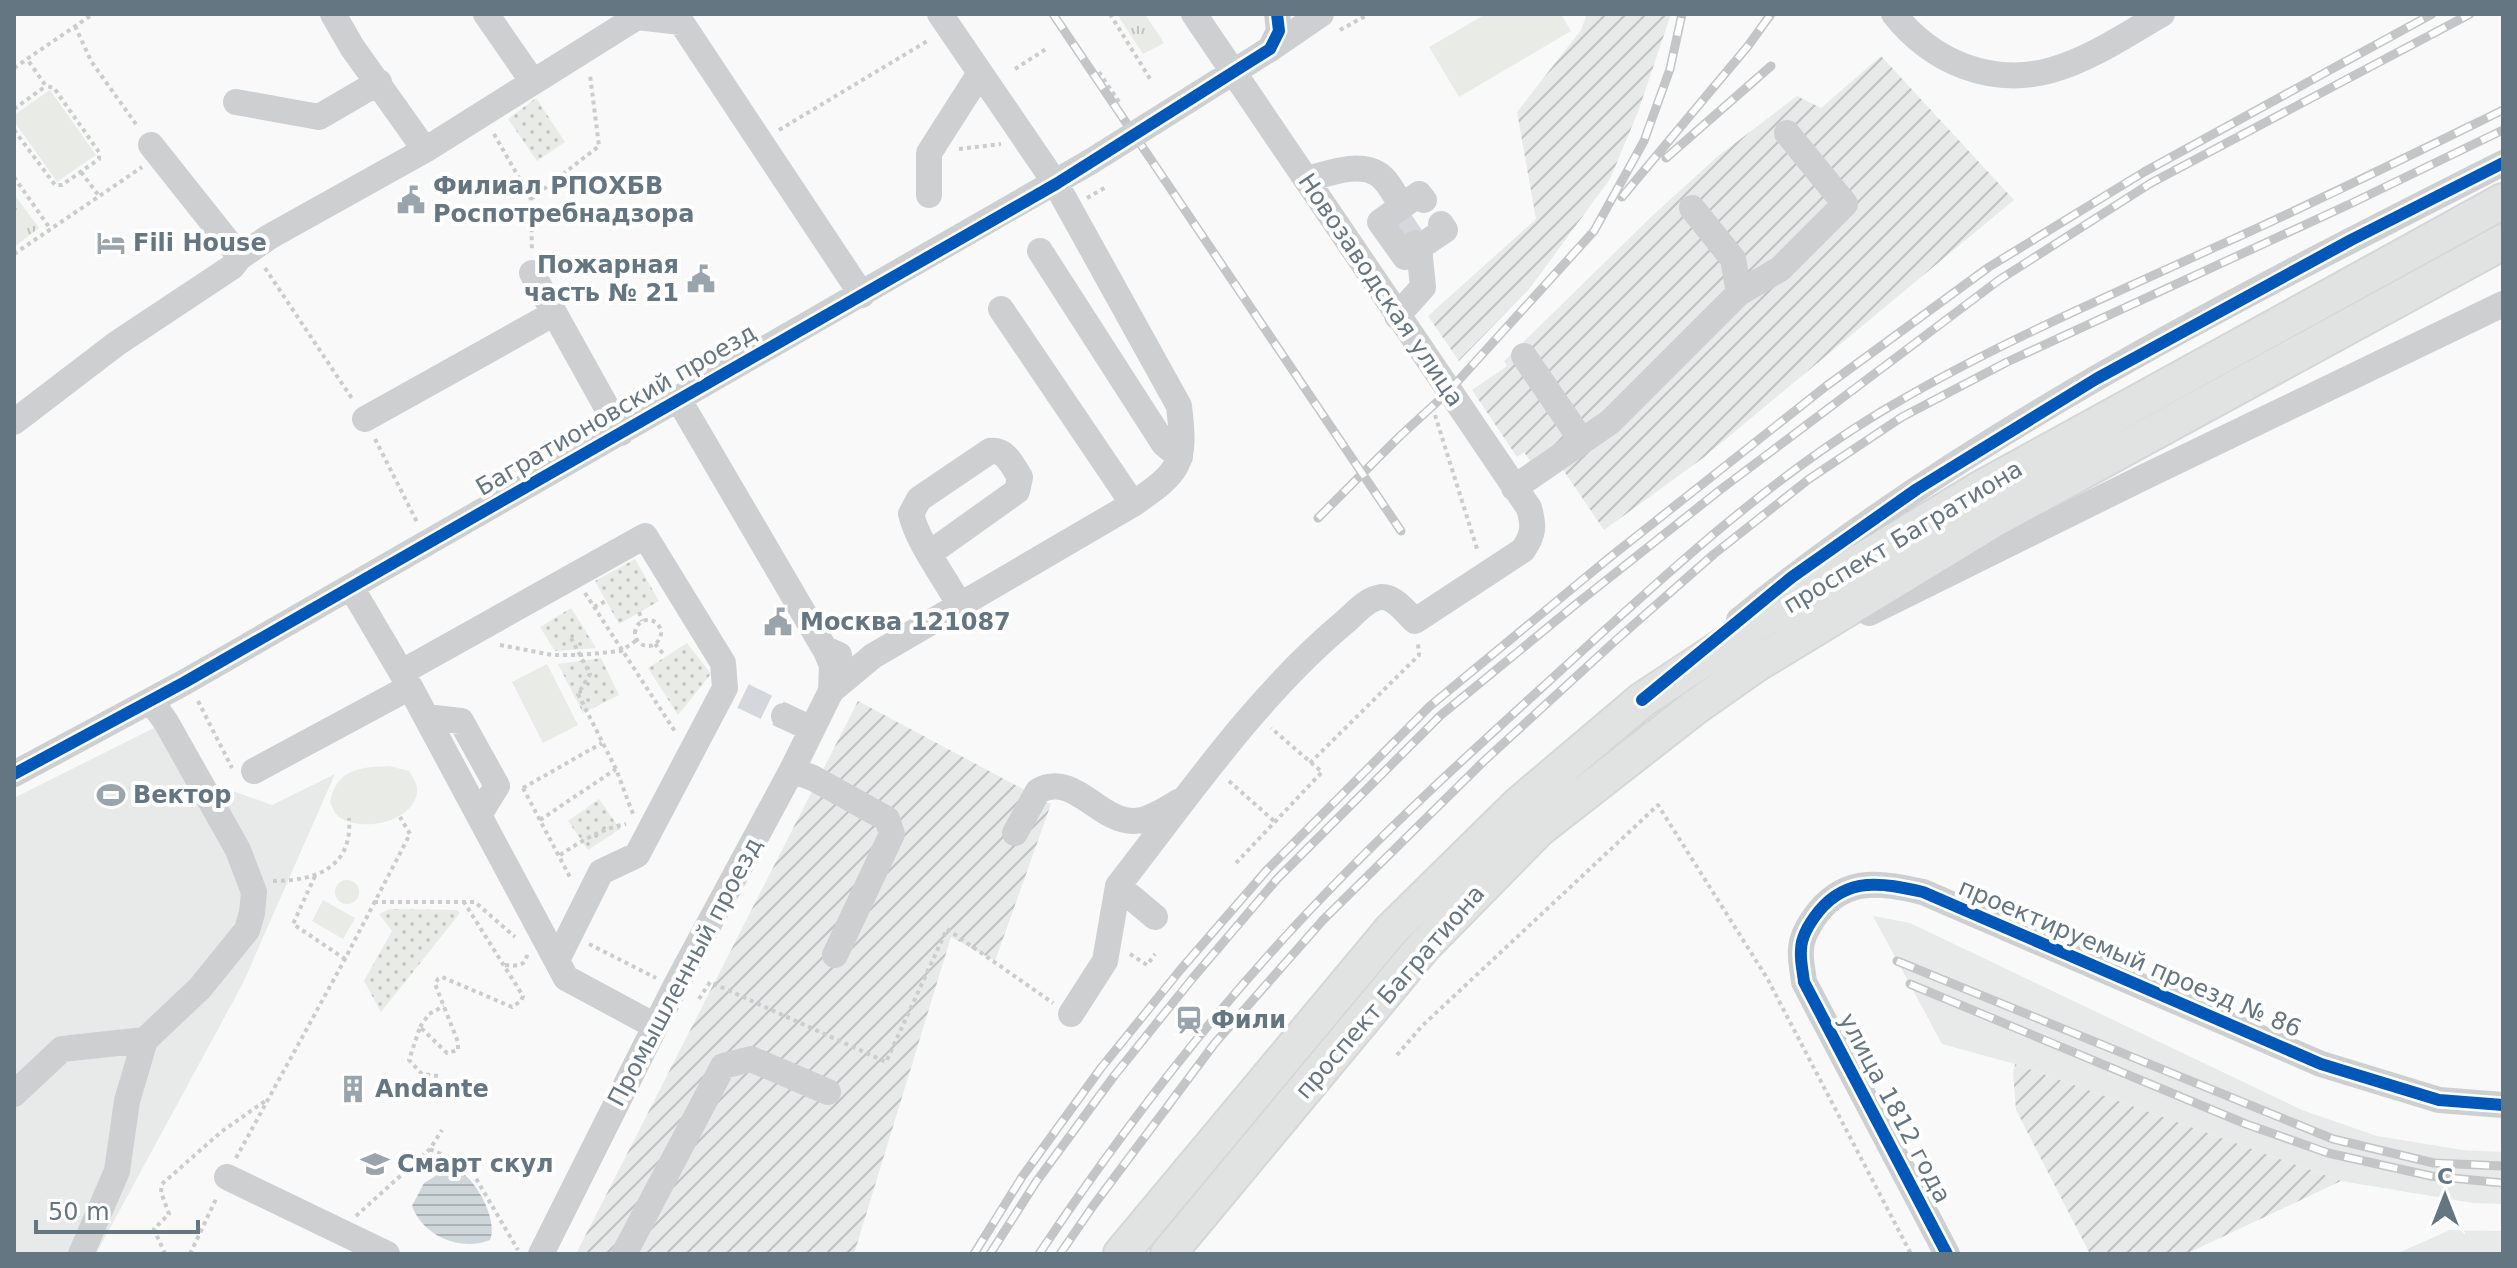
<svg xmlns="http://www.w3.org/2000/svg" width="2517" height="1268" viewBox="0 0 2517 1268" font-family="'DejaVu Sans',sans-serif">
<defs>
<pattern id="industrial-furrows" width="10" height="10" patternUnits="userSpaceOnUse" patternTransform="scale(2)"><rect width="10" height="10" fill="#e8e9e9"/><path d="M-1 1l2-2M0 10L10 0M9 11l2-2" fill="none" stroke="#c0c1c2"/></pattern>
<pattern id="grass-tufts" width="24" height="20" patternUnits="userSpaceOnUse" patternTransform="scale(2)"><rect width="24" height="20" fill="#e8ebe6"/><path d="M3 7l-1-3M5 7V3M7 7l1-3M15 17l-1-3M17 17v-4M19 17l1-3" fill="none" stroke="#c0c3c0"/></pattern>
<pattern id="park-dots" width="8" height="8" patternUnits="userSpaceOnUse" patternTransform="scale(2)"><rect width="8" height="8" fill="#e8ebe6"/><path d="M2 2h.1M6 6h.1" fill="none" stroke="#c0c3c0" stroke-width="1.8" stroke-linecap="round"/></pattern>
<pattern id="water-rules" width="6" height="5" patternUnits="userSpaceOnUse" patternTransform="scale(2)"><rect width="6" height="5" fill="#ced6d9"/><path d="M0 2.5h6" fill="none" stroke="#abb2b5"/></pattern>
</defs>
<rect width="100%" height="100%" fill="#f9f9f9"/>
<path fill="#e8e9e9" d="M172,719L210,783L272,805L335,774L243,983L96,1254H14V798Z
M1873,916L1910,923L2302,1110L2377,1136L2463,1150L2503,1152V1204L2473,1203L2341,1181L2015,1064L1942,1044Z
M2450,1230L2503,1231V1254H2396Z"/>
<path fill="url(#industrial-furrows)" d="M1587,14H1671L1638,112L1610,179L1530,288L1459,361L1428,316L1536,219L1517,112L1581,30Z
M1881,56L2014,200L1703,458L1604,530L1551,452L1532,464L1524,452L1517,457L1472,390L1507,366L1504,361L1651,217L1718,156L1797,96L1821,108Z
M858,701L1051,804L995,961L951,937L854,1254H576Z
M2015,1064L2341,1181L2186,1254H2090L2016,1110L2013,1073Z"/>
<path fill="url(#grass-tufts)" d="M1117,14H1145L1164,43L1143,54Z
M14,194L39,228L14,247Z"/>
<path fill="url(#park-dots)" d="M536,98L565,142L537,161L508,119Z
M635,559L659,601L619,624L595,581Z
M571,608L596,648L555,651L540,627Z
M687,643L711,674L678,715L648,668Z
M601,658L619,695L583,713L558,664Z
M599,799L620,829L588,850L568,821Z
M390,909L457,910L460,913L381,1012L364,981L392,931L379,914Z"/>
<path fill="#e8ebe6" d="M1486,14H1561L1571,31L1459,97L1429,47Z
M50,90L96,155L57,182L14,121V115Z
M547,664L578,725L543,743L512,682Z
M389,766L409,771C411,775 417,783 417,788C419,823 355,835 336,814C333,810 332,806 330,802C337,769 359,767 389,766Z
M335 892a12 12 0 1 1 24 0a12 12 0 1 1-24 0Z
M323,900L355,918L343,939L312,921Z"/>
<path fill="url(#water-rules)" d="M450,1167C472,1170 499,1219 490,1240C460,1252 423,1236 412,1206L424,1183Z"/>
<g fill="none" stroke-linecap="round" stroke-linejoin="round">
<path stroke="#d4d8dc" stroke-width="26" stroke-dasharray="26 13" stroke-linecap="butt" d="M1398,218L1415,243
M743,696L784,716"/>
<defs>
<path id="major" d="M1121,1254L1392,929L1518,805L1642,700L1755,625L1978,490L2503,201
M1168,1254L1423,947L1539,829L1694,708L1755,665L1995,519L2503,242"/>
</defs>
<use href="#major" stroke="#d5d6d7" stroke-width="38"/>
<path stroke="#cbcccd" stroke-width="4" stroke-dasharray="4 4" stroke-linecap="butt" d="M1110,14L1152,82
M75,26L91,61L138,127
M1340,30L1369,14
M14,68L93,14
M1015,69L1046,49
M1099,72L1119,102
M14,109L46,86
M14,130L55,185H62L99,159V152L54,88L46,86L27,59
M779,130L929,40
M494,134L531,199L532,252
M959,149L1001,144
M81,172L99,196
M14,177L49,227
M1087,198L1106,187
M531,199L599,146L590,75
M14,254L142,167
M265,268L353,400
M1435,415L1478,552
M375,439L418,524
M585,593L676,733
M594,607L606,601
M639,612L642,621
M635 633a13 13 0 1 1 26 0a13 13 0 1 1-26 0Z
M571,638L590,674L578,694L616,769L633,814
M655,644L665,656
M500,645L552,655H580L621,651L637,640
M198,701L232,768
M1310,763L1419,655L1418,644
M1229,781L1275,822
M523,788L571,879
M523,788L602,743
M540,820L616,769
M560,855C581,841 601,829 626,824
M1236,863L1322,772L1271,728
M315,876L293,924L345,959
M273,881C315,881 353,868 349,818
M374,902H475L515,937
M589,944L656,978
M1130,954L1147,965L1155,954
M505,965C516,966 526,967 527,954
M699,999L710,982L886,1062L947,929L1053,1003
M420,1027L429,1014L444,1006
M1397,1055L1422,1026L1658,805L1767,978L1911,1254
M438,1076L422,1074L409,1060L420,1027L447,1053L458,1050V1042L435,984L438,979L442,977L512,1007L521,1001L523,996L464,902
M430,1149L462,1164L474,1175L518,1250
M236,1158L345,959L410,834L400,817
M356,1216L430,1149L442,1130
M165,1254L154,1229L169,1214L161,1192L162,1184L221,1132L265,1101
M190,1254L216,1199"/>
<path stroke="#cecfd0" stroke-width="26" d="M333,14L352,47L425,150
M486,14L533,82
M1894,14C1932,62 1991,87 2052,70C2091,59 2127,34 2162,14
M1270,49L1321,14
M1192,98L1270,49L1279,31L1277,14
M236,102L319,117L379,82
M151,145L240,257
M1307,179C1327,174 1359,161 1378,174C1388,180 1395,196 1402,206
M929,195V153L980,73
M1424,200L1419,194L1380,222L1405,257L1445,230L1441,224
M1692,208L1733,259L1739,293
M1040,251L1164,444L1180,457
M532,273L621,433
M1001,309L1133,504
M1397,316L1423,287L1419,248L1415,243
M1524,356L1582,441
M679,400L820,641L825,649L839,655
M365,419L553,314
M14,422L116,344L232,267L240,257L269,237L425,150L637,17L681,22L862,295
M1514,488L1610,422L1739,293L1780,269L1845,204L1787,133
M930,553L1017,491L1020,477C1012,465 1006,449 990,451L919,499L911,514C918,543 945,578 960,606
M351,587L410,687L566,978L655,1026
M1869,613L2140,479L2503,304
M1739,620C1969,432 2239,297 2503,163
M402,672L645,536L723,663L725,688L637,855L601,872L557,960
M831,691L873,656L1133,504C1181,471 1186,464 1179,406L1056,184L940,14
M784,716L812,729
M426,717L461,721L497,786L479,815
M792,770L813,778L887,819L892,834L835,955
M254,771L410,687
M14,774L185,682L1090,162
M1015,833L1038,791C1074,771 1099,822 1134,821C1149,821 1166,809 1180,801
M1155,917L1118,886C1189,795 1257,695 1346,621C1356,612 1367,599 1381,597C1395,596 1406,613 1415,621L1523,550C1534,534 1534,526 1529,508L1194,14
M1071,1014L1105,961L1118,886
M14,1094L62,1049L145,1040
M227,1177L387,1254
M81,1254L117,1171L127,1101L145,1040L200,988L247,930L252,913L254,892L238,850L166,722L151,701
M541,1254L675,987L792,770L831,691L832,665L825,649
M624,1254L723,1066L751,1059L828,1092
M1947,1254L1804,982C1803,972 1800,960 1801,950C1801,937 1811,921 1819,911C1848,876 1883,883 1923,892L2321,1064L2439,1100L2503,1105"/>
<use href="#major" stroke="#e1e2e2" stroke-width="34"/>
<defs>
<path id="rail" d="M1053,14L1401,531
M1666,158L1771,66
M1622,197L1748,46L1771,14
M1318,518L1400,436L1448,392L1594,231L1644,141L1670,69L1682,14
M1897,961L2333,1139L2434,1163L2503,1166
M1910,984L2246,1124L2328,1153L2431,1176L2503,1183
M974,1254L1022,1177L1101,1068L1181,969L1266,871L1430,706L1609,558L1825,387L1989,267L2144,172L2432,14
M990,1254L1036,1182L1114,1076L1192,979L1277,879L1441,715L1575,605L1720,490L1999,280L2151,183L2470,14
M1039,1254C1120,1133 1209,1017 1309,911C1391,824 1481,743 1570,662C1669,571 1779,470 1896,403C2000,342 2111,295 2220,245C2316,202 2409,156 2503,110
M1060,1254L1093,1206L1215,1043L1323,920L1484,761L1615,641L1714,554L1809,479L1902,417L2007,362L2350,204L2503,130"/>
</defs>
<use href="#rail" stroke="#c3c5c6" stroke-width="9"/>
<use href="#rail" stroke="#fff" stroke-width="6" stroke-dasharray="18" stroke-linecap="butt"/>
<path stroke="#cecfd0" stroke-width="26" d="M1090,162L1192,98"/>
<defs>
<path id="cycleway" d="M1642,700L1792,577L1917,489L2096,379L2351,240L2503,163
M14,774L185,682L1056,184L1270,49L1279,31L1277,14
M1947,1254L1804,982C1803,972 1800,960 1801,950C1801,937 1811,921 1819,911C1848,876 1883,883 1923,892L2321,1064L2439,1100L2503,1105"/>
</defs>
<use href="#cycleway" stroke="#fff" stroke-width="17"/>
<use href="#cycleway" stroke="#0057b8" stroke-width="12"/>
</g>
<defs>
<symbol id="civic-bare" viewBox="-9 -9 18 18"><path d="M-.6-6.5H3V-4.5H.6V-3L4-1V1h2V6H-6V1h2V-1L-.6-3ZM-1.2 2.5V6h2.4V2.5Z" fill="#99a4ac" stroke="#fff" stroke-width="2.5" paint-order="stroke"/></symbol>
<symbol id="hotel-bare" viewBox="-9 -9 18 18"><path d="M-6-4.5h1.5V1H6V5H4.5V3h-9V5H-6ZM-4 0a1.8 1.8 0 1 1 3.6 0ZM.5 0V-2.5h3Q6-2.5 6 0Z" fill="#99a4ac" stroke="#fff" stroke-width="2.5" paint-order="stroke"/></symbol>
<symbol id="stadium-bare" viewBox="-9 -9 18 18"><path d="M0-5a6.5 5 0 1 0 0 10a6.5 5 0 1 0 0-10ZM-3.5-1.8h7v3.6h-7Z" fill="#99a4ac" stroke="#fff" stroke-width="2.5" paint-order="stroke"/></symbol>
<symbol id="station-bare" viewBox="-9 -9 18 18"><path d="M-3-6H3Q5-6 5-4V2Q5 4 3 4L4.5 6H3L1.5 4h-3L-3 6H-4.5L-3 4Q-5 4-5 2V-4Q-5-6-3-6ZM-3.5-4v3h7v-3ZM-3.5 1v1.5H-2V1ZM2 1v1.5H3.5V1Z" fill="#99a4ac" stroke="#fff" stroke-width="2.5" paint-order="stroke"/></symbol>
<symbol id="building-bare" viewBox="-9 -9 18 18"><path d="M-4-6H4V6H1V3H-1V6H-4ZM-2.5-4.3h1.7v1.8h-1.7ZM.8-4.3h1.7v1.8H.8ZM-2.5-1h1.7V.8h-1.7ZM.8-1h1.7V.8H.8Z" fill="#99a4ac" stroke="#fff" stroke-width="2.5" paint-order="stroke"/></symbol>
<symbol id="school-bare" viewBox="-9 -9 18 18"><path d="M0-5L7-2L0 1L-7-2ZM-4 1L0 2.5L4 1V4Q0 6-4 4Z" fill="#99a4ac" stroke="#fff" stroke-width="2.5" paint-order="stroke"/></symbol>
</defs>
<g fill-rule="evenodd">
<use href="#civic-bare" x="391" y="180" width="40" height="40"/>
<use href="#hotel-bare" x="91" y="223" width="40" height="40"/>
<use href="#civic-bare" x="681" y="259" width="40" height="40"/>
<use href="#civic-bare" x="758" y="602" width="40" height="40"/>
<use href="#stadium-bare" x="91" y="775" width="40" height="40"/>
<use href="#station-bare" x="1169" y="1000" width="40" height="40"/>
<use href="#building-bare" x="333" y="1069" width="40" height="40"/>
<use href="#school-bare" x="355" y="1144" width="40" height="40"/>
</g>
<g text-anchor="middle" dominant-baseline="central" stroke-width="8" stroke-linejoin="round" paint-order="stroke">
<g font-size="24" font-weight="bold" fill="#657683" stroke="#fff" text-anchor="start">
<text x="433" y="186">Филиал РПОХБВ<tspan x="433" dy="28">Роспотребнадзора</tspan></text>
<text x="133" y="243">Fili House</text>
<text x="679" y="265" text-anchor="end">Пожарная<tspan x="679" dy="28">часть № 21</tspan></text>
<text x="800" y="622">Москва 121087</text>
<text x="133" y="795">Вектор</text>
<text x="1211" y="1020">Фили</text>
<text x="375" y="1089">Andante</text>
<text x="397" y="1164">Смарт скул</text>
</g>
<g font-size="24" fill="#657683" stroke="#fff">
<text transform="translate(1381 290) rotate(56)">Новозаводская улица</text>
<text transform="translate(616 410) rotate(-30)">Багратионовский проезд</text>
<text transform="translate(1903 537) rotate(-31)">проспект Багратиона</text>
<text transform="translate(2130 958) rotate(23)">проектируемый проезд № 86</text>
<text transform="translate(685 972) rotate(-62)">Промышленный проезд</text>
<text transform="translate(1390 992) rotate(-49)">проспект Багратиона</text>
<text transform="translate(1895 1108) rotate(62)">улица 1812 года</text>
</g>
</g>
<rect width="2517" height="1268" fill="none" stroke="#657683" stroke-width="32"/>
<g transform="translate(2445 1196)" stroke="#ffffff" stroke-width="6" paint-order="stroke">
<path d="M0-6L14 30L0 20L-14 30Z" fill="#657683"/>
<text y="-12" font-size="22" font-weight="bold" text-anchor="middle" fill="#657683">С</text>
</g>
<path d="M36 1220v12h162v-12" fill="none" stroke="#657683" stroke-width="4"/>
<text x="48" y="1220" font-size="24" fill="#657683" stroke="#ffffff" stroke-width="6" paint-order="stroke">50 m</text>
</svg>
